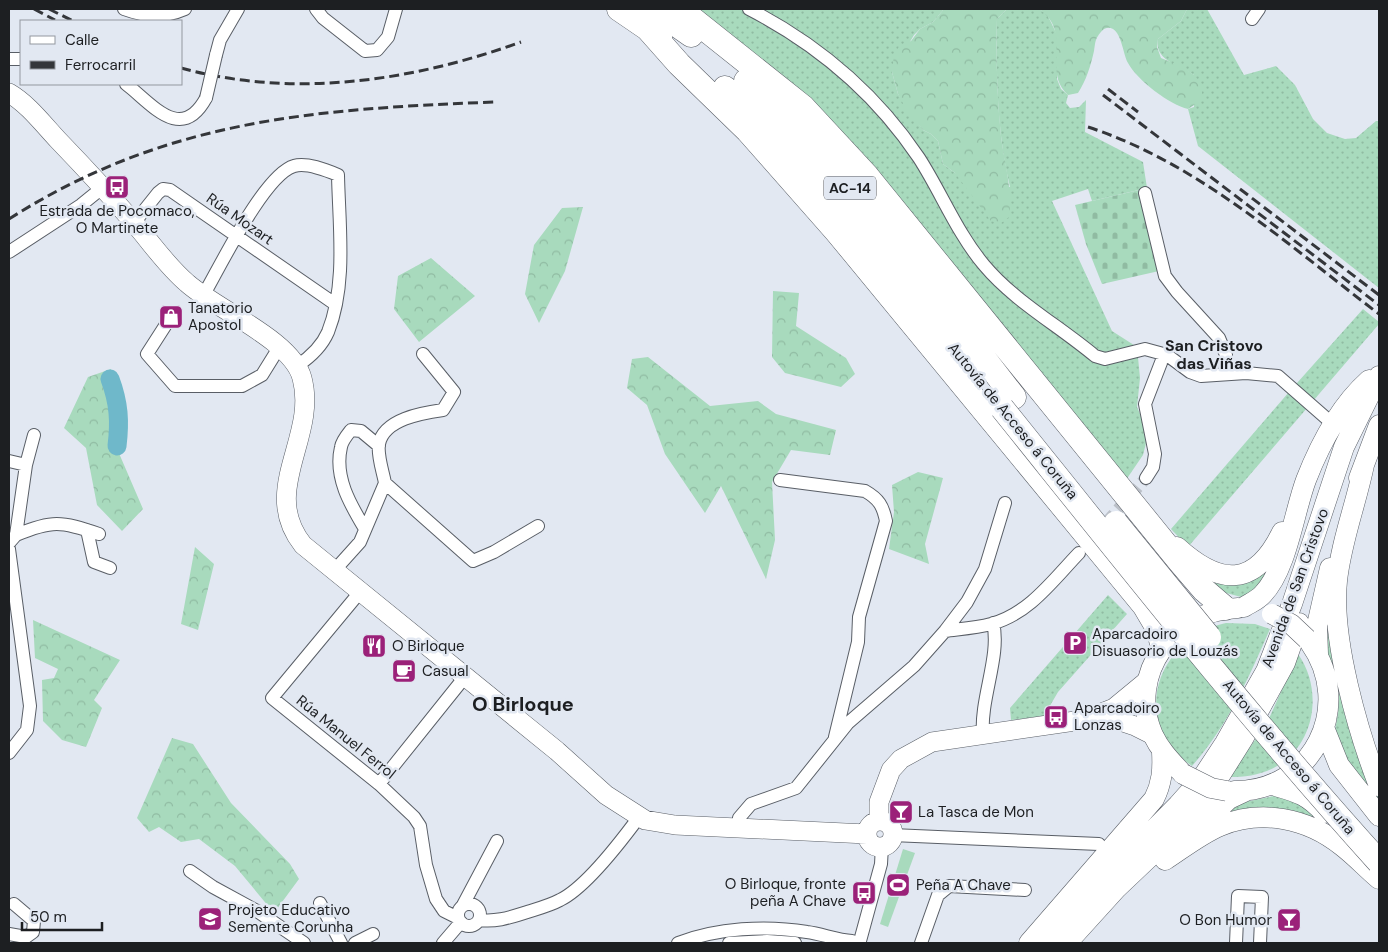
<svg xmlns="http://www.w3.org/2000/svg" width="1388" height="952" viewBox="0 0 1388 952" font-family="'DM Sans',sans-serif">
<defs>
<pattern id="grass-dots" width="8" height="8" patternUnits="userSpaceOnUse" patternTransform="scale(1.25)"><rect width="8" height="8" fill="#a8dabd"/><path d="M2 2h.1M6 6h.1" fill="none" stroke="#90bba2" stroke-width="1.8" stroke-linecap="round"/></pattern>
<pattern id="forest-crowns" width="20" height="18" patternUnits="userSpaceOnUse" patternTransform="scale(1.25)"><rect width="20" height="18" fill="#a8dabd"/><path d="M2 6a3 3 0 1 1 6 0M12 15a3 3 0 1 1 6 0" fill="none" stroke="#90bba2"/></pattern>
<pattern id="cemetery-stones" width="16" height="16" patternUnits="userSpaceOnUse" patternTransform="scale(1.25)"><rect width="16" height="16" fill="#a8dabd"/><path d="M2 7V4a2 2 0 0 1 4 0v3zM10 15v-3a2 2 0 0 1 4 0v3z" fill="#90bba2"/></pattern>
</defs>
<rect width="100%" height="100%" fill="#e2e8f2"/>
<path fill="url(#grass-dots)" d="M690,9H944L933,22L920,29L914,35L892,72L898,94L923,130L931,134L938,141L943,164L955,173L1010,187C997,133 996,75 997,19L1007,9H1039L1047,14L1058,37L1057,79L1061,89L1068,95L1066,103L1070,108L1079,107L1086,100L1085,132L1143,162L1147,188L1092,201L1088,189L1052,201L1112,331L1137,347L1140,378L1137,407L1144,423L1146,443L1143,455L1126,480Z
M1187,9H1207L1244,75L1276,66L1295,85L1313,119L1327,133L1345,139L1356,138L1376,121H1379V288L1198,146L1188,109L1194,107V75C1179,64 1154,61 1158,39L1181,21Z
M1363,309L1379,322V324L1188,547L1171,529L1289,392Z
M1272,560L1263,583L1247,596L1241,597L1219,591L1206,575Z
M1108,595L1127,614L1058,692L1044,716L1011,720L1010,708Z
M1325,611L1374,789L1379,799V807L1357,780L1334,735L1338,714L1339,694L1335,674L1323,643Z
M1226,623L1255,624L1270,629C1249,677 1228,726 1192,766C1128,722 1156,639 1226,623Z
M1298,654C1323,689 1316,743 1277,766C1262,775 1246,777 1229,777L1267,723Z
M1279,795L1309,805L1342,841L1216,814L1235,804Z"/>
<path fill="url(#forest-crowns)" d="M944,9H1007L997,19C996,58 997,97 1001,136C1004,162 1013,190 1009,217L1001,223L991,221L955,173L943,164L938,141L931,134L923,130L906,109L898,94L892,72L894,55L900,45L911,41L920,29L933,22Z
M1039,9H1187L1181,21L1158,39L1157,47L1161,58L1183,67L1194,75L1201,84L1202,93L1200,101L1188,109C1170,105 1137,80 1128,63C1123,54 1122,35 1113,29C1106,25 1101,31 1098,36C1095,40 1095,45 1094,51C1091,65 1086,81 1078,93L1068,95C1041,71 1074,33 1039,9Z
M583,207L565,271L539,323L525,294L534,245L562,208Z
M431,258L475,296L419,342L394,309L398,276Z
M773,291L799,293L796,326L846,358L855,374L841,387L785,373L772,357Z
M648,357L710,406L758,401L776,414L836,430L830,455L791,450L772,482L775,540L766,579L721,486L705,513L665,454L647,405L627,388L632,359Z
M111,369L118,421L115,444L143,509L122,531L97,505L86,448L64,428L88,377Z
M918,472L943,478L925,544L929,564L889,549L894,512L892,485Z
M195,547L214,564L198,630L181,624Z
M33,620L120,660L94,700L102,708L86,747L62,740L43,721L42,680L54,678L58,669L35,658Z
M172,738L193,744L231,803L290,864L299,879L274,913L235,866L199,839L181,842L159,827L149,832L137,818Z"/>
<path fill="url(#cemetery-stones)" d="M1139,190L1159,271L1102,284L1086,244L1075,205Z"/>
<path fill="#a8dabd" d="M903,849L915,853L888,927L880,924Z"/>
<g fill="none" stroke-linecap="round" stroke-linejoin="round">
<path stroke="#6fb8ca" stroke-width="19" d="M110,379C119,403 120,422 117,446"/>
<path stroke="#bbc0c8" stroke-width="12" stroke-dasharray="12 6" stroke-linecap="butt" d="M1106,523L1146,478"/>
<defs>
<path id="street" d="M124,9C146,17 164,18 185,9
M316,9L323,18L365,51L377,50L388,37L396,9
M749,9C817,44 876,94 919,158C941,192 957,233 984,265C1014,301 1058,325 1095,356L1105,359L1145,349L1167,355L1190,372L1201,376L1246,373L1278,376L1334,425
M1252,19L1259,9
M216,55L220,40L238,9
M9,59H21
M126,84C151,103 181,144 206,98
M1145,193L1165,276L1177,292L1219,338L1226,355L1225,374
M134,223L158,193L163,189L170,190L335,304
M9,252L81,205L102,188
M203,296C220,267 264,175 294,166C306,162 326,170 338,175C339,226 347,284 328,332C322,346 309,358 297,366
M165,326L147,354L175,386H242L262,375L280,346
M9,461L26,465
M1146,478L1153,467L1155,454L1145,404L1162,360L1167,355
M780,480L865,491C879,499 883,506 886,521L859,617L858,642L835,737
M385,483C383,472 377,455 379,444C384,419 422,413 443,410L454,392L423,354
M365,529C350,504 334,477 341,447C342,441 347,435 351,430L361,431L379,446
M87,530L94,562L110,568
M16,535C52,520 61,521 99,534
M9,543L16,535L26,465L34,435
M9,549L30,706L27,730L9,753
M333,572L360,542L385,483L473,561L494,552L538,526
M360,592L272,698L379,784L414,817L420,826L426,865L436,899L444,911L458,918
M945,631C960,629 976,628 991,624C1029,614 1053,580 1079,553
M983,734C980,699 1001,655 993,623
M379,784L464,678
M737,828L739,818L751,804L796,788L848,723L914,666L945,631L967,602L985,569L1005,503
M892,835L1099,844
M190,871L213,887L257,911L304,943
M320,903L341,943
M458 915a11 11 0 1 1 22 0a11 11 0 1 1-22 0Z
M463,905L497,841
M479,920C496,922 508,918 524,913C536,909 549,906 560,900C585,888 622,840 639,817
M9,934L26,937L33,932L34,921L14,904
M860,941L881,864L882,846
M355,943L373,934
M443,943L461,922
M678,943C717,928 766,925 807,932C822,934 837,940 852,941
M729,943L767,941L795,943
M921,943L938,895L949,886L1025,890
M1236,943L1238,896L1262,897L1260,943"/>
<path id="secondary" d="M9,93C28,104 43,124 58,140C84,167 110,195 135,224C152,244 167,266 187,283C217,310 292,340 302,378C318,438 259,490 303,545L557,751L606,795L645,820L675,825L867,834
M1091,717L1114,708L1148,680
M879,821V802L891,770L901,759L932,742L1082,720L1120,721L1135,726L1153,735
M867 834a13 13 0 1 1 26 0a13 13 0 1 1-26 0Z"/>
<path id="primary" d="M1364,465C1356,504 1341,542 1337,581C1331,639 1358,732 1379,786
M1359,478L1379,425
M1177,547C1220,586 1255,588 1282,532
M1244,607C1250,603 1258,600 1263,594C1287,569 1294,512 1306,480C1320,444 1341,405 1369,380
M1318,654L1317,625L1330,568
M1325,730L1339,765L1379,816
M1183,774C1171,761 1160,750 1153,735C1126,674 1175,610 1238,608
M1272,785C1296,792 1307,794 1324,813
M1234,791C1313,792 1355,706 1310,643
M1195,831L1229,799L1246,791
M1165,860C1182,849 1201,834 1220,826C1262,809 1307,818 1342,846C1355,856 1366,868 1379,879
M1029,943L1154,799C1162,783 1163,770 1162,752
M1047,943L1097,887L1178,805L1202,778L1225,743L1266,671L1292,604L1344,447L1379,376
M1067,943L1116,889L1174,834L1207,796L1243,739L1285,663L1299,623"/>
<path id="highway" d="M619,9L660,37
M654,9L691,35
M680,9L803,107L867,176L1180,562L1204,590L1225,608
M648,29L679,64L748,131L837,232L1144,605L1157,627L1163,646
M746,81C849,171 930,290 1014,397
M725,88C819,169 893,271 970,367"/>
</defs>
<use href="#street" stroke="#595e66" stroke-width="14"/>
<use href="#secondary" stroke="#595e66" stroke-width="20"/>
<use href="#primary" stroke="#595e66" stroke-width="21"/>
<use href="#highway" stroke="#595e66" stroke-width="25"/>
<use href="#street" stroke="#fff" stroke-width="12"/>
<use href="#secondary" stroke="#fff" stroke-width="19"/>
<use href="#primary" stroke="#fff" stroke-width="20"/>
<use href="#highway" stroke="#fff" stroke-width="24"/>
<path stroke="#34363a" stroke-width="3" stroke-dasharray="10 5" stroke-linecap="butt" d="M34,9L55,20
M49,9L73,21
M181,68C294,99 413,81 521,42
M1108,89L1138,112
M1103,95L1379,305
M1088,127C1198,163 1288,245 1379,314
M1240,189L1379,295
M9,219C166,119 315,109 495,102"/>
<defs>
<path id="street-bridge" d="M206,98L216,55"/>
<path id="primary-bridge" d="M1272,614L1291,624L1307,639
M1183,774L1211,788L1227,791"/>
<path id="highway-bridge" d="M1002,408C1125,561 1247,716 1379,862
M1116,523L1209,637"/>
</defs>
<use href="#street-bridge" stroke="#595e66" stroke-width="14" stroke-linecap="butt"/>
<use href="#primary-bridge" stroke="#595e66" stroke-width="21" stroke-linecap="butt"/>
<use href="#highway-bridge" stroke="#595e66" stroke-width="25" stroke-linecap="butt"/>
<use href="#street-bridge" stroke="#fff" stroke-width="12"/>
<use href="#primary-bridge" stroke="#fff" stroke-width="20"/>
<use href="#highway-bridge" stroke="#fff" stroke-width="24"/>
</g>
<defs>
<symbol id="bus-square" viewBox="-11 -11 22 22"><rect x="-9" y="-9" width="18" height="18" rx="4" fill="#9b2179" stroke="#e2e8f2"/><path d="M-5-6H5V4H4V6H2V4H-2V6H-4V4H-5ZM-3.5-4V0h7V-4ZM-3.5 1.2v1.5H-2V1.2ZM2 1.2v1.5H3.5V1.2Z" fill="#fff"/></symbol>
<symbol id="shop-square" viewBox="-11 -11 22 22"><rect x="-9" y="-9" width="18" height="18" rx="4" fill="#9b2179" stroke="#e2e8f2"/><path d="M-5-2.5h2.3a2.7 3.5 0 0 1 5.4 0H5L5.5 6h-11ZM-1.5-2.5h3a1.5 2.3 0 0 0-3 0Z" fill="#fff"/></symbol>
<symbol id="parking-square" viewBox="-11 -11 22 22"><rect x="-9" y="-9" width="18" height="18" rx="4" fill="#9b2179" stroke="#e2e8f2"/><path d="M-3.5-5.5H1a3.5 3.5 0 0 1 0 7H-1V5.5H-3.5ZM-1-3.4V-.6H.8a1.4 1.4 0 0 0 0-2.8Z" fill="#fff"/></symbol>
<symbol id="restaurant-square" viewBox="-11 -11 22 22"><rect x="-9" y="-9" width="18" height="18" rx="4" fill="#9b2179" stroke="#e2e8f2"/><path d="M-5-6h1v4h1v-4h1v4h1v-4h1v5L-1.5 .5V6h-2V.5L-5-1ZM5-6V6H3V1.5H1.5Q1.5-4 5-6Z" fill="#fff"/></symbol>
<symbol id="cafe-square" viewBox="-11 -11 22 22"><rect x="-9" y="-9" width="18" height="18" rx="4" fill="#9b2179" stroke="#e2e8f2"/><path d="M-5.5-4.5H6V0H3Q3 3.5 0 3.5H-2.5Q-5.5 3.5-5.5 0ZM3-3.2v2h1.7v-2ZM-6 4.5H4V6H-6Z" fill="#fff"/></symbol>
<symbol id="bar-square" viewBox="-11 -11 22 22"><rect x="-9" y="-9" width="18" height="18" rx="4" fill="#9b2179" stroke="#e2e8f2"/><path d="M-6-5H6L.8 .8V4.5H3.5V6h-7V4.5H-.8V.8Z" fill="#fff"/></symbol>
<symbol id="stadium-square" viewBox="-11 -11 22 22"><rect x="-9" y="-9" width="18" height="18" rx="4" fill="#9b2179" stroke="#e2e8f2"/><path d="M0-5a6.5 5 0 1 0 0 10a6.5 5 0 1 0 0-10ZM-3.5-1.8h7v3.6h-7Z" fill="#fff"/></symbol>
<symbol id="school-square" viewBox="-11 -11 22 22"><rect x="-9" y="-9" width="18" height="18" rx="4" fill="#9b2179" stroke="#e2e8f2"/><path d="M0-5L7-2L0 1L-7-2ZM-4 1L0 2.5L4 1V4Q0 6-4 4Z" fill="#fff"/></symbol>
</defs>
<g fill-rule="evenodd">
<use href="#bus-square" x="103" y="173" width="28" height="28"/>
<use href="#shop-square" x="157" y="303" width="28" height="28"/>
<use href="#parking-square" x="1061" y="629" width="28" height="28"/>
<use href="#restaurant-square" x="360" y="632" width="28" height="28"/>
<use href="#cafe-square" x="390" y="657" width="28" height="28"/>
<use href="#bus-square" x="1042" y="703" width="28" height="28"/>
<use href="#bar-square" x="887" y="798" width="28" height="28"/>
<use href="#stadium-square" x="884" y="871" width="28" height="28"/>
<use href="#bus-square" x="850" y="879" width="28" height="28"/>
<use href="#school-square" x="196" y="905" width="28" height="28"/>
<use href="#bar-square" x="1275" y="906" width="28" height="28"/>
</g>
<g text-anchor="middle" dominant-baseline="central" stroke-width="5" stroke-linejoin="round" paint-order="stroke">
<rect fill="#e2e8f2" stroke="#585b60" stroke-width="1" x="824" y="176.5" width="52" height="23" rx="4"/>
<g font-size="14" font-weight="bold" fill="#1d1f22">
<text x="850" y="188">AC-14</text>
</g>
<g font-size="15" fill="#1d1f22" stroke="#e2e8f2" text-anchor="start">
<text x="117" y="211" text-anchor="middle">Estrada de Pocomaco,<tspan x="117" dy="17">O Martinete</tspan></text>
<text x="188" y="308">Tanatorio<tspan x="188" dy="17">Apostol</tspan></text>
<text x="1092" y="634">Aparcadoiro<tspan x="1092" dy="17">Disuasorio de Louzás</tspan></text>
<text x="392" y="646">O Birloque</text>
<text x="422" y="671">Casual</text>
<text x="1074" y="708">Aparcadoiro<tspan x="1074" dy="17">Lonzas</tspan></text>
<text x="918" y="812">La Tasca de Mon</text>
<text x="846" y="884" text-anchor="end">O Birloque, fronte<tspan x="846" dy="17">peña A Chave</tspan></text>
<text x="916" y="885">Peña A Chave</text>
<text x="228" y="910">Projeto Educativo<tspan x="228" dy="17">Semente Corunha</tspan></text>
<text x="1272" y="920" text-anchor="end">O Bon Humor</text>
</g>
<g font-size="15" fill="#1d1f22" stroke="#e2e8f2">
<text transform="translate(240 219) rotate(35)">Rúa Mozart</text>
<text transform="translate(1013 421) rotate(51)">Autovía de Acceso á Coruña</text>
<text transform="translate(1295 588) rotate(-70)">Avenida de San Cristovo</text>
<text transform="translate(346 737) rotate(39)">Rúa Manuel Ferrol</text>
<text transform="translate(1289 757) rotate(50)">Autovía de Acceso á Coruña</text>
</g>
<g font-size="16" font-weight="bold" fill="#1d1f22" stroke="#e2e8f2">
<text x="1214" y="345">San Cristovo<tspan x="1214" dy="18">das Viñas</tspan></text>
</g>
<g font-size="20" font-weight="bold" fill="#1d1f22" stroke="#e2e8f2">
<text x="523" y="704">O Birloque</text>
</g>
</g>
<rect width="1388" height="952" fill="none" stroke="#1d1f22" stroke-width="20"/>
<rect x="20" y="20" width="162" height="65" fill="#e2e8f2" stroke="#93989f"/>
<rect x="30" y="36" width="25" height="8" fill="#ffffff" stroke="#93989f"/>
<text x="65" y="45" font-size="15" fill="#1d1f22">Calle</text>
<rect x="30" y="61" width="25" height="8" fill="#34363a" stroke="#93989f"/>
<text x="65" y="70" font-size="15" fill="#1d1f22">Ferrocarril</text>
<path d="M22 922v8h80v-8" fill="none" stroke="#1d1f22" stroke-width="2.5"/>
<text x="30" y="922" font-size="15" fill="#1d1f22" stroke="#e2e8f2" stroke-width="4" paint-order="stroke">50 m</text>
</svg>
